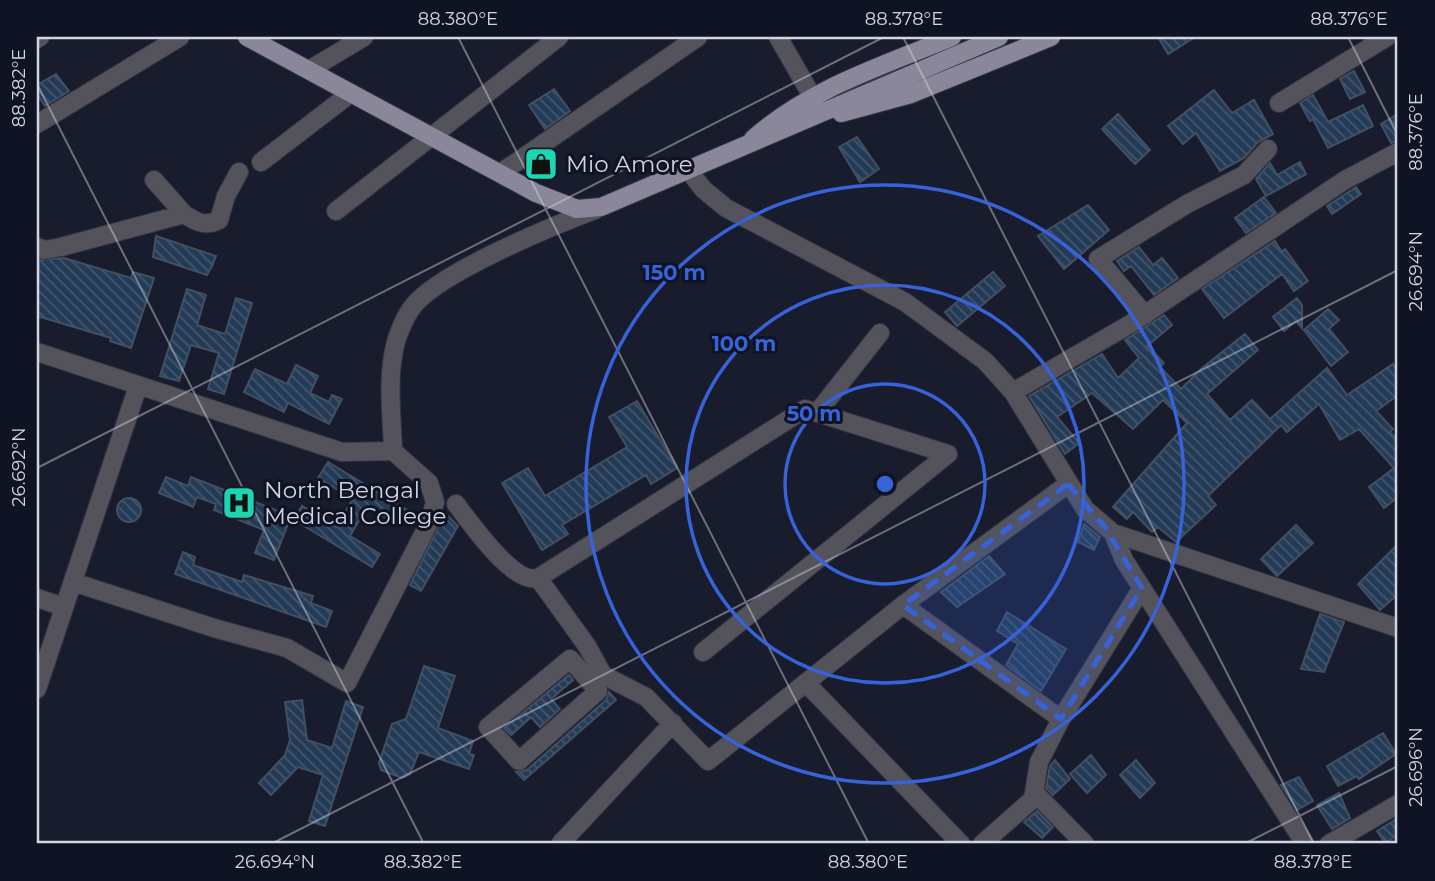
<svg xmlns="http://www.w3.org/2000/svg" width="1435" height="881" viewBox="0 0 1435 881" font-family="Montserrat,sans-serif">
<defs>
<pattern id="building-back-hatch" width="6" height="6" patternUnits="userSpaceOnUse" patternTransform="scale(1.75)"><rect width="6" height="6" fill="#243b57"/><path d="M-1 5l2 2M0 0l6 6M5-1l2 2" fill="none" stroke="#43566f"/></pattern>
</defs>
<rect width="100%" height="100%" fill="#181c2d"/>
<path fill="url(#building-back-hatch)" stroke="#425061" stroke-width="2" d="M1158,37H1195L1168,54Z
M1354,71L1365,92L1350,99L1340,79Z
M56,74L69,91L45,106L37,94V85Z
M554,89L570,111L545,129L529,105Z
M1214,90L1232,113L1254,100L1273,134L1258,142L1244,158L1220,171L1196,133L1183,144L1168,126Z
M1313,95L1328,122L1363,105L1373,126L1328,148L1313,119L1310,121L1300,103Z
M1118,114L1150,150L1135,164L1102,129Z
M1398,114V141L1391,143L1381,124Z
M857,137L879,169L860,182L839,147Z
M1300,162L1306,174L1266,196L1256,179L1270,163L1277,175Z
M1356,187L1361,194L1332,214L1327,206Z
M1264,197L1276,213L1246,233L1235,218Z
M1088,205L1109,230L1064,269L1038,236Z
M156,236L216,256L212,266L207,275L153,257Z
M1275,241L1282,252L1285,249L1308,281L1294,291L1282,274L1224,318L1202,289Z
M1139,247L1153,265L1162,258L1178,278L1154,295L1131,266L1124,271L1117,261Z
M64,258L131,278L133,272L154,278L131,348L110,341L111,338L37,316L39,260Z
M993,272L1005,286L957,326L945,312Z
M187,289L206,295L197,325L225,334L236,298L252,303L224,394L208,389L219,353L191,345L179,381L160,376Z
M1297,298L1302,305V328L1296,321L1284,331L1273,317Z
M1328,309L1339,320L1329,329L1348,352L1331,366L1304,330Z
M1164,315L1172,325L1147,346L1164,363L1160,367L1181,389L1202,368L1245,334L1258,350L1207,394L1230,420L1252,400L1270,419L1327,368L1347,395L1393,364L1398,372V395L1376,411L1393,429L1390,432L1398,441V497L1384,508L1369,487L1394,468L1359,429L1340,440L1319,404L1287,432L1281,425L1208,496L1216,505L1176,542L1158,527L1152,532L1133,512L1127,519L1113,507L1187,423L1163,400L1133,429L1092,393L1057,417L1079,443L1065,454L1029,396L1102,354L1118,378L1139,358L1125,340Z
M296,365L318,376L310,393L329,402L332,395L342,399L329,424L288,403L284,412L244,392L255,369L287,384Z
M637,401L677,468L651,484L646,475L562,525L568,534L542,550L502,483L528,468L545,496L627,447L609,417Z
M328,462L407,510L397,525L367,507L350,536L380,554L372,567L294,520L302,506L336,527L353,499L318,478Z
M166,477L188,486L191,477L291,516L274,560L255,553L264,530L214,510L216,504L197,497L193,507L159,493Z
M117 510a12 12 0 1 1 24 0a12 12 0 1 1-24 0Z
M445,513L458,526L421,591L410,585Z
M1084,524L1100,537L1094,550L1078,542Z
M1296,525L1313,543L1277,576L1261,559Z
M1398,544V594L1380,610L1358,584Z
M183,552L195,557L193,565L242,582L244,575L313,596L311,603L332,611L326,627L175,574Z
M989,556L1005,574L957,607L941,592Z
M1007,612L1066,649L1041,691L1006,665L1018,644L997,631Z
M1320,614L1344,622L1324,672L1301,669Z
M424,666L455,676L438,728L473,741L469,754L474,755L469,769L419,752L410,774L402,778L381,770L379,763L392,724L406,719Z
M569,675L573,680L551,699L560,709L540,727L531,717L511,735L504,728Z
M609,692L616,700L524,780L516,772L527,770L606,700Z
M302,700L307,740L332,748L346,701L363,707L325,826L309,821L323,775L298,767L271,795L259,783L285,755L290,740L285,702Z
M1383,733L1396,754L1359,779L1357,776L1338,786L1327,766Z
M1091,755L1106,775L1087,793L1070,774Z
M1055,760L1070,779L1053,795L1046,788L1050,766Z
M1136,760L1155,783L1140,798L1120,775Z
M1299,777L1313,801L1297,810L1281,785Z
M1339,793L1350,818L1332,829L1317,805Z
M1037,811L1053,827L1042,838L1024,822Z
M1398,818V835L1385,843L1377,831Z"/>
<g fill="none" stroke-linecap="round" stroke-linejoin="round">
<defs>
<path id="minor" d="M778,37L812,96
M37,39L40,37
M309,70L364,37
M1279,103L1387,37
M37,124L180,37
M261,162L351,93
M502,172L698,37
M690,172L703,189L726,208L905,302L985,361L1013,392L1085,509L1113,533L1398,628
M154,180L184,214
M336,211L559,37
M37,247L45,250L61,247L184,214C196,222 205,227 219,220L226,196L239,172
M1145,315L1098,259L1187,204L1244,175L1268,149
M37,352L342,452L393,451L429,483L435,502L430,521L347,683L287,648L214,628L73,582
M1013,392L1132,323L1345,180L1398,152
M817,413L880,333
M393,451C392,414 386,375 397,338C401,327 406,314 414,305C441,272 552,226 595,210
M456,504C470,522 513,585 538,578L587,646L603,675L646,697L708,761L903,605L1068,484
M1113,533L1124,560L1305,844
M538,578L805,409L948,454
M37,598L64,607
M903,605L1061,719
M703,652L948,454
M807,684L961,844
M593,685L570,659L488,727L519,761L598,691L593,685L603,675
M37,689L138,386
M1036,794L1085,844
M561,843L673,723
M982,844L1033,799L1039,762L1061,719L1142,588
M1329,844L1398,804"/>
<path id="major" d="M247,37L536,193L577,209L601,207L999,37
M841,113L911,94L1051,37
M753,139C810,88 883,66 952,37"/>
</defs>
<use href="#minor" stroke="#323646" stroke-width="20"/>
<use href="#major" stroke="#323646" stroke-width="20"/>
<use href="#minor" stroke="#54525b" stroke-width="18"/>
<use href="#major" stroke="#8b879a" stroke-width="18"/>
</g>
<path fill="#3862d9" fill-opacity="0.2" stroke="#3862d9" stroke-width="5" stroke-dasharray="14 9" stroke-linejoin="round" d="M1068,484L1105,527L1142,588L1061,719L903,605Z"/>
<path fill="none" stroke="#d1d5e1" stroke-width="2" stroke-opacity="0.45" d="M458,37L869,844M903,37L1314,844M1348,37L1398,136M37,84L424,844M37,468L884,37M271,844L1398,270M1244,844L1398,766"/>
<g fill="none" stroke="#3862d9" stroke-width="3.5">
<circle cx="885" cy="484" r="100"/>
<circle cx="885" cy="484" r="199"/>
<circle cx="885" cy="484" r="299"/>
</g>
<defs>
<symbol id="shop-square" viewBox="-11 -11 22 22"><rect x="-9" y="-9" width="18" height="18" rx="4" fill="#1cd5b1" stroke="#101323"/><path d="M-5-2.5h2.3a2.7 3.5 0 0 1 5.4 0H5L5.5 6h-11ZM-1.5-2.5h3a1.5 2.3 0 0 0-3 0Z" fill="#111"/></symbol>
<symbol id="hospital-square" viewBox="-11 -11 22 22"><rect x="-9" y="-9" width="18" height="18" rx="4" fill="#1cd5b1" stroke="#101323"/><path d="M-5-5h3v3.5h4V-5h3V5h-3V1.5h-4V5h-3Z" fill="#111"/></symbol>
</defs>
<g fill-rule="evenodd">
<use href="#shop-square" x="522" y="145" width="38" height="38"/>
<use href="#hospital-square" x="220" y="484" width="38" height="38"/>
</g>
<g text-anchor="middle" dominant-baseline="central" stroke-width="6" stroke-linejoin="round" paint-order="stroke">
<g font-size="23" fill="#d1d5e1" stroke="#101323" text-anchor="start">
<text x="566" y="164">Mio Amore</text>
<text x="264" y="490">North Bengal<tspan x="264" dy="26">Medical College</tspan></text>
</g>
</g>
<circle cx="885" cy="484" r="10" fill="#3862d9" stroke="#101323" stroke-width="3.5"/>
<g font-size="21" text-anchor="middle" font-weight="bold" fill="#3862d9" stroke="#101323" stroke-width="6" stroke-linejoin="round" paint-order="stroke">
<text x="674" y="280">150 m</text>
<text x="744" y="351">100 m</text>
<text x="814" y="421">50 m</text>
</g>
<rect width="1435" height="881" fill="none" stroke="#101323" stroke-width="77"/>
<rect x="38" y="38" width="1358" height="804" fill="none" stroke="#d1d5e1" stroke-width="2.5"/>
<g font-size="18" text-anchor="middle" fill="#d1d5e1">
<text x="458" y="25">88.380°E</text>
<text x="904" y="25">88.378°E</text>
<text x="1349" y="25">88.376°E</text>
<text transform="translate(19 88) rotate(-90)" y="6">88.382°E</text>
<text transform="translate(1416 132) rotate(-90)" y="6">88.376°E</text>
<text transform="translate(1416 271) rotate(-90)" y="6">26.694°N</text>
<text transform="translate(19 467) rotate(-90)" y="6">26.692°N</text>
<text transform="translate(1416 767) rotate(-90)" y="6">26.696°N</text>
<text x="275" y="868">26.694°N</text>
<text x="423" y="868">88.382°E</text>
<text x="868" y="868">88.380°E</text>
<text x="1313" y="868">88.378°E</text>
</g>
</svg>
